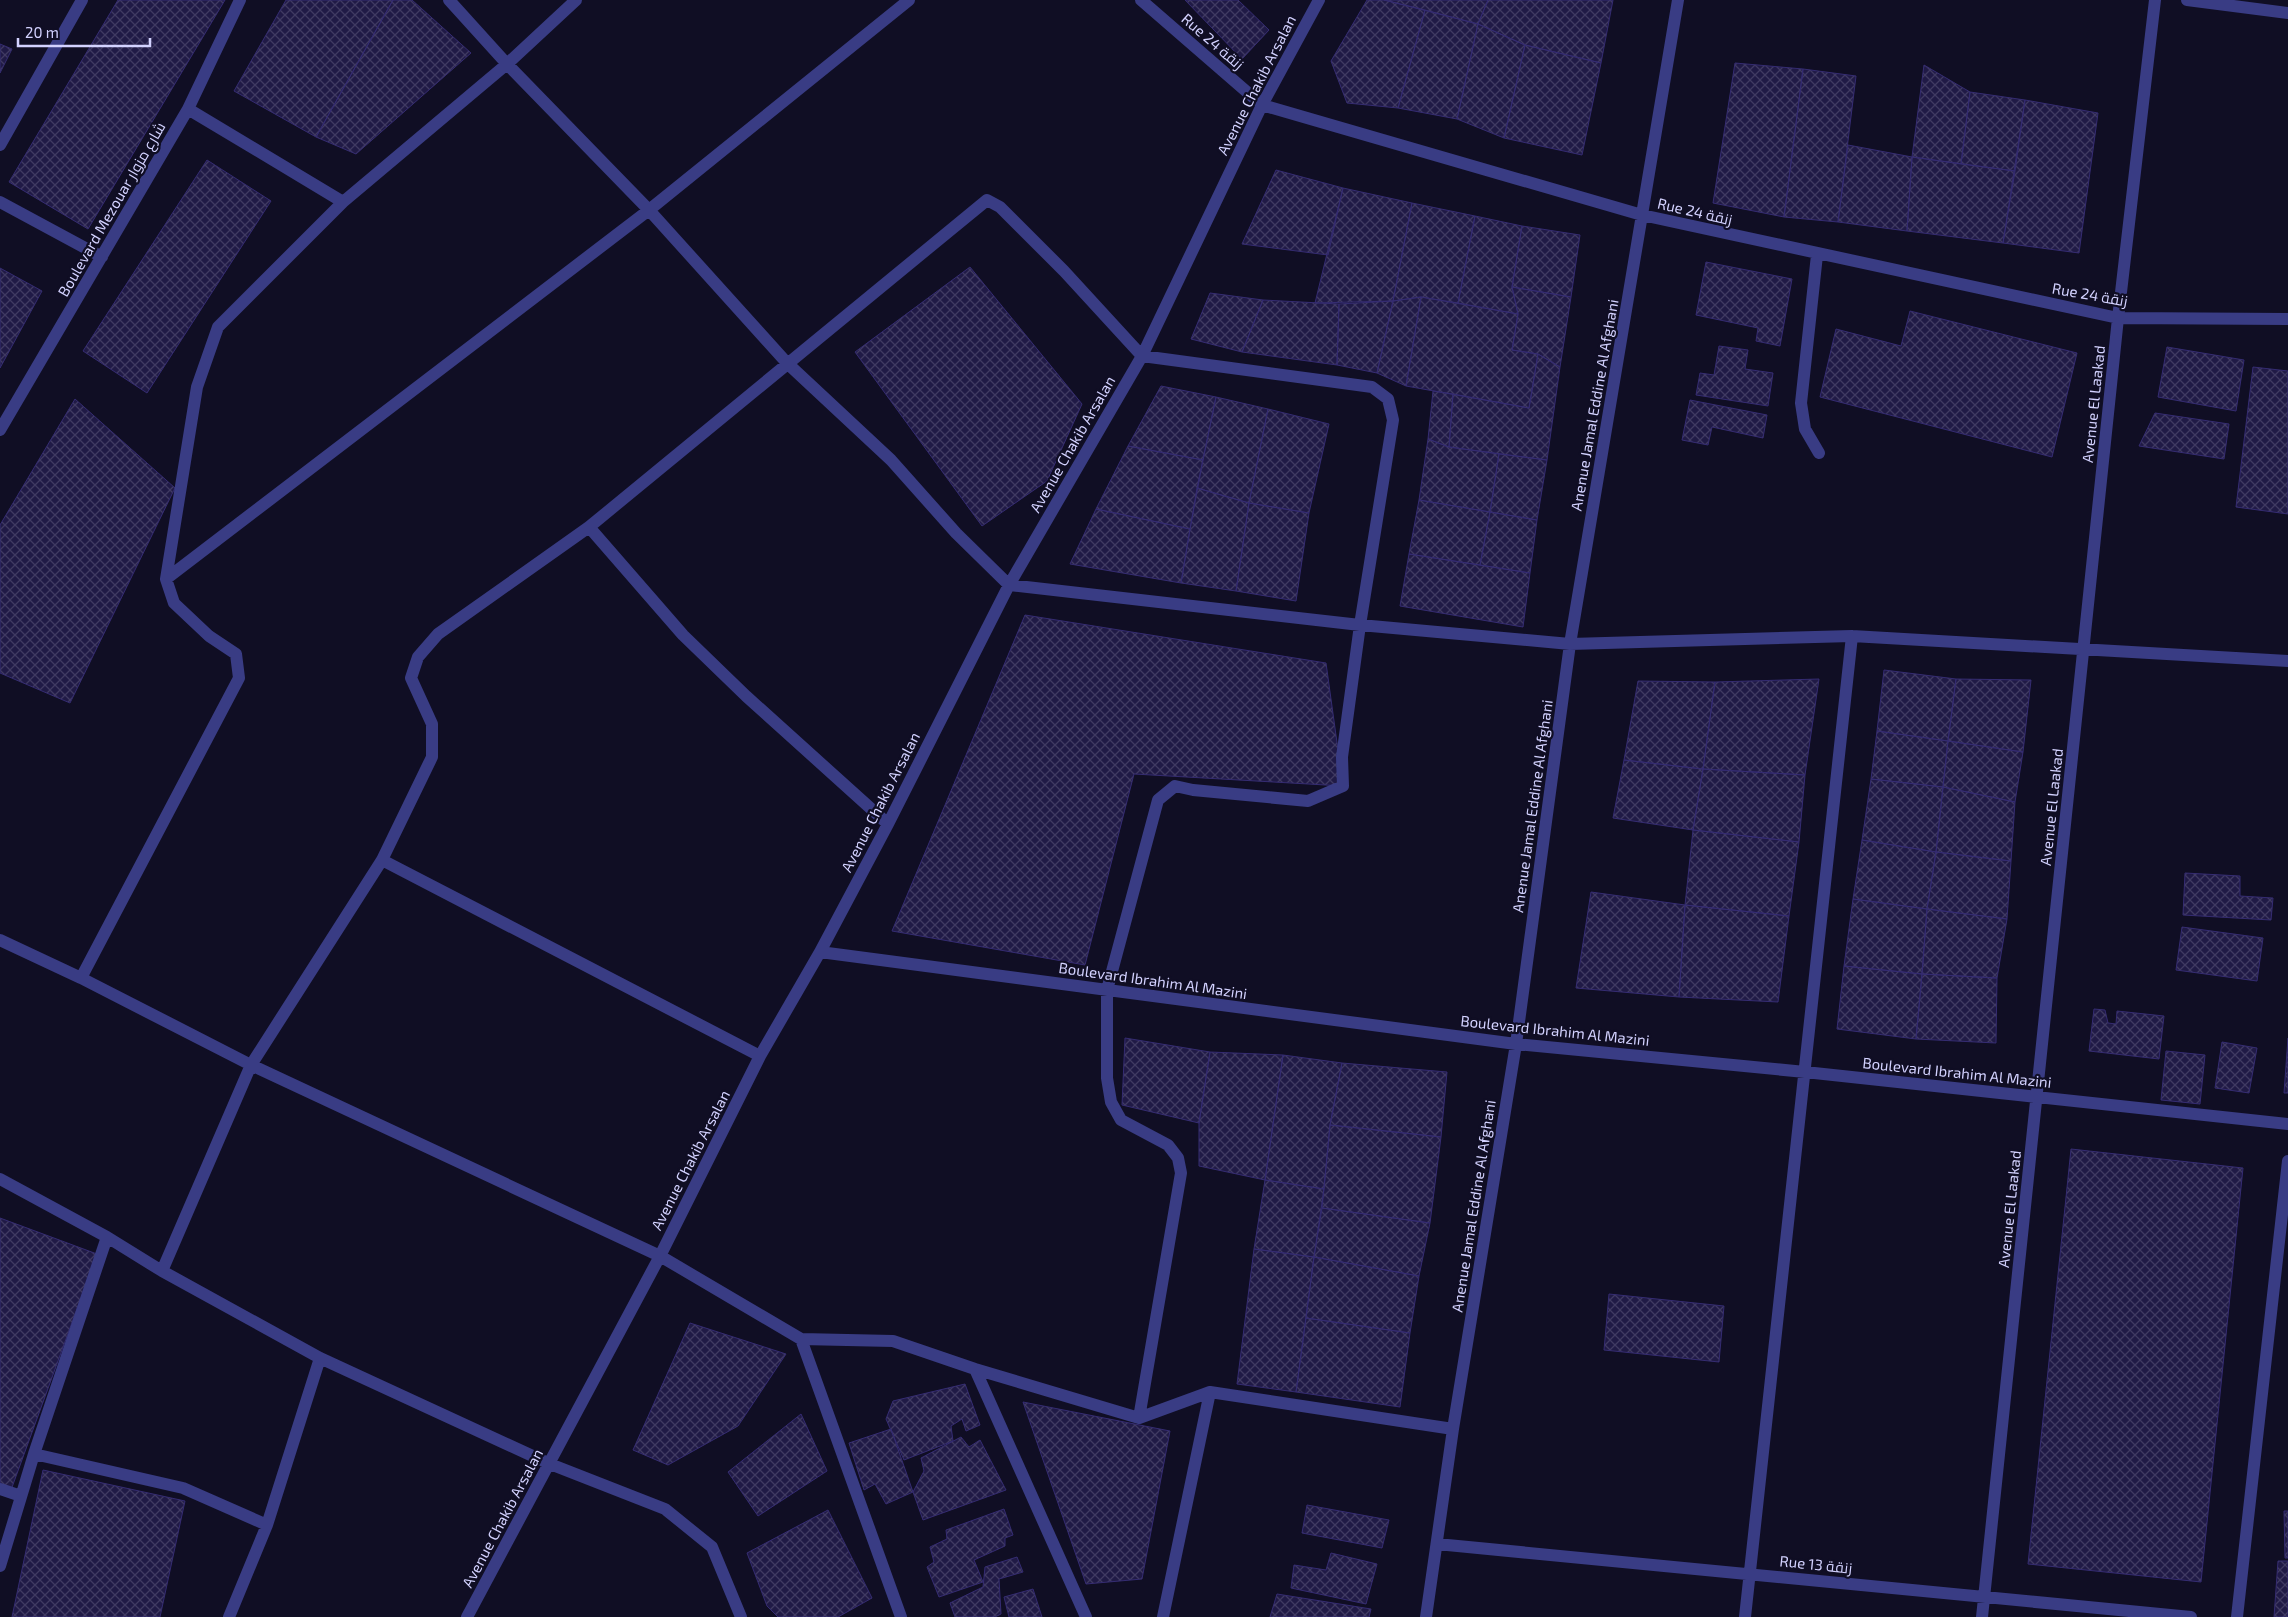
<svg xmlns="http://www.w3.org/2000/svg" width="2288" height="1617" viewBox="0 0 2288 1617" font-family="'Exo 2',Cairo,sans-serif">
<defs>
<pattern id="building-cross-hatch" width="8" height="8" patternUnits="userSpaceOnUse" patternTransform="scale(1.25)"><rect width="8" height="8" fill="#201a46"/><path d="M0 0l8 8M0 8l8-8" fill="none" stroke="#403a62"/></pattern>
</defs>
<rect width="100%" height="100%" fill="#100e24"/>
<path fill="url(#building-cross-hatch)" stroke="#352c72" d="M118,0H225L88,229L9,182Z
M286,0H393L316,137L234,91Z
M393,0H412L471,53L356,154L316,137Z
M1185,0H1238L1269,30L1242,59Z
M1367,0H1384L1425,10L1398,108L1347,103L1331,61Z
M1384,0H1488L1478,24Z
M1488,0H1613L1601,63L1525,45L1478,24Z
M1425,10L1478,24L1457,119L1398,108Z
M1478,24L1525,45L1504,138L1457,119Z
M0,44L12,49L0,73Z
M1525,45L1601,63L1582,155L1504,138Z
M1735,63L1803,69L1784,217L1713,203Z
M1924,65L1970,92L1961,164L1912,157Z
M1803,69L1856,76L1838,222L1784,217Z
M1970,92L2025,100L2015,171L1961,164Z
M2025,100L2098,113L2079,253L2003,243Z
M1848,145L1912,157L1907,231L1838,222Z
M1912,157L2015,171L2003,243L1907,231Z
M207,160L271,201L147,393L83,351Z
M1276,170L1343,188L1328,255L1242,244Z
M1343,188L1412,203L1393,301L1315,303Z
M1412,203L1475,216L1458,303L1421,297L1393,301Z
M1475,216L1522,226L1512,287L1518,314L1458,303Z
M1522,226L1580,235L1571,297L1512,287Z
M1706,262L1792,279L1780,346L1756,341L1758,328L1696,315Z
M970,267L1082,404L1047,481L982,526L855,352Z
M0,268L42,291L0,368Z
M1512,287L1571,297L1560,367L1538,354L1512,350L1518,314Z
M1210,293L1263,300L1242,352L1191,339Z
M1421,297L1406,386L1377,373L1393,301Z
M1421,297L1518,314L1512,350L1538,354L1529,408L1406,386Z
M1263,300L1339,304L1337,365L1242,352Z
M1393,301L1377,373L1337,365L1339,304Z
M1910,311L2077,353L2052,457L1820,397L1836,329L1901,346Z
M1719,346L1748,350L1745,369L1773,373L1768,406L1696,395L1700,373L1714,375Z
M2167,347L2244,360L2236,411L2158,397Z
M1538,354L1560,367L1547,460L1449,447L1453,394L1529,408Z
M2253,367L2288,371V514L2236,507Z
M1161,386L1216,397L1203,460L1128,446Z
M1433,391L1453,394L1449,447L1428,439Z
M1216,397L1268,409L1249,503L1197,488Z
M75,399L175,488L70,703L0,673V525Z
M1690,400L1767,415L1763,438L1712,427L1708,445L1682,440Z
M1268,409L1329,424L1309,513L1249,503Z
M2155,413L2229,424L2224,459L2139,446Z
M1428,439L1449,447L1499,454L1490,512L1419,500Z
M1128,446L1203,460L1190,529L1096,509Z
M1499,454L1547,460L1537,520L1490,512Z
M1197,488L1249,503L1236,591L1181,583Z
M1419,500L1490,512L1480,565L1409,554Z
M1249,503L1309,513L1296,601L1236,591Z
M1096,509L1190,529L1181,583L1070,564Z
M1490,512L1537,520L1530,573L1480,565Z
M1409,554L1530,573L1523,627L1400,606Z
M1025,615L1326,663L1343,786L1134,774L1085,965L892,931Z
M1884,670L1956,679L1948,741L1877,731Z
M1819,679L1805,775L1703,769L1715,682Z
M1956,679L2031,680L2023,752L1948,741Z
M1638,681L1715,682L1703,769L1624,760Z
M1877,731L1948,741L1943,787L1871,779Z
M1948,741L2023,752L2015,802L1943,787Z
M1624,760L1703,769L1693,830L1613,818Z
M1703,769L1805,775L1799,842L1693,830Z
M1871,779L1943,787L1936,852L1862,840Z
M1943,787L2015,802L2011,861L1936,852Z
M1693,830L1799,842L1789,916L1685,905Z
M1862,840L1936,852L1927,909L1853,899Z
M1936,852L2011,861L2007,919L1927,909Z
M2185,873L2240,876V896L2273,898L2271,920L2183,915Z
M1591,892L1685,905L1679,997L1576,988Z
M1853,899L1927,909L1922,974L1844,966Z
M1685,905L1789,916L1778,1002L1679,997Z
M1927,909L2007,919L1997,978L1922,974Z
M2182,927L2263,938L2257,981L2176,970Z
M1844,966L1922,974L1916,1039L1837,1029Z
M1922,974L1997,978L1996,1043L1916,1039Z
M2094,1009L2105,1010L2108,1023L2116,1024L2117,1011L2164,1016L2159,1059L2089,1051Z
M1125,1038L1210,1052L1199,1123L1122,1105Z
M2288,1038V1093H2284Z
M2222,1042L2257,1048L2249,1093L2215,1088Z
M2166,1051L2205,1055L2200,1104L2161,1100Z
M1210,1052L1283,1055L1265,1180L1199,1166V1123Z
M1283,1055L1342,1063L1330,1125L1324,1189L1265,1180Z
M1342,1063L1447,1072L1441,1137L1330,1125Z
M1330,1125L1441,1137L1430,1223L1322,1208Z
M2071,1149L2243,1168L2201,1582L2028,1564Z
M1265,1180L1324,1189L1314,1257L1254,1249Z
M1322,1208L1430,1223L1419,1276L1314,1257Z
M0,1218L97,1254L11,1490L0,1486Z
M1254,1249L1314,1257L1296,1392L1237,1384Z
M1314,1257L1419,1276L1410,1333L1306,1318Z
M1609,1294L1724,1306L1719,1362L1604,1350Z
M1306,1318L1410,1333L1400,1407L1296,1392Z
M690,1323L786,1354L738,1426L668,1465L633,1450Z
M965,1384L980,1425L966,1431L962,1419L951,1426L953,1441L904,1460L886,1419L893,1401Z
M1023,1402L1170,1431L1142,1579L1086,1584Z
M801,1414L827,1471L758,1516L728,1472Z
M891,1429L913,1492L886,1504L875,1484L864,1490L849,1443Z
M961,1437L969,1447L980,1440L1006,1490L923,1520L913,1492L924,1471L921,1458Z
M43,1470L185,1501L160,1617H12Z
M1307,1505L1389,1520L1382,1548L1302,1533Z
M1004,1509L1013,1535L1005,1538V1546L974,1560L983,1582L939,1597L927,1567L934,1562L930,1547L947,1539L946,1530Z
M828,1510L872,1598L838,1617H778L767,1606L747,1553Z
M2284,1511H2288V1558H2285Z
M1331,1553L1377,1564L1366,1604L1291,1588L1294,1565L1326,1570Z
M1017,1557L1023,1572L999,1579L1001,1614L995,1617H955L950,1603L983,1587L985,1567Z
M2278,1561H2288V1617H2274Z
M1033,1589L1042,1617H1009L1004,1597Z
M1277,1594L1371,1609L1369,1617H1270Z"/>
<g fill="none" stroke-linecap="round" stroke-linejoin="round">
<path stroke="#393c84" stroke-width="12" d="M449,0L507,64L649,210L787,363L891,460L956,533L1009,585L1360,625L1570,644L1852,636L2288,661
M1141,0L1262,105L1642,215L2118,318L2288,319
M2187,0L2288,13
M188,109L343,202
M0,145L82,0
M0,202L102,257
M1817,255L1801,403L1805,429L1819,453
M0,430L188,109L240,0
M589,527L683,635L746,696L888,824
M166,579L649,210L909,0
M382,860L760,1056
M0,940L81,978L251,1065L660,1256L801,1339L893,1341L975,1369L1139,1418L1210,1392L1453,1429
M820,952L1516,1044L1805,1072L2288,1124
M81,978L239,678L236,654L209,636L174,603L166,579L197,387L218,327L343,202L507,64L576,0
M0,1179L107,1237L162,1271L320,1358L550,1464L665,1509L712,1547L741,1617
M162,1271L251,1065L382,860L432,757V724L411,678L418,657L438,634L589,527L987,200L1000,207L1064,271L1142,356L1372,387L1388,399L1393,420L1360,625L1342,757L1343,786L1308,801L1193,790L1175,786L1158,800L1107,990V1078L1111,1102L1121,1120L1168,1145L1178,1158L1181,1173L1139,1418
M801,1339L901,1617
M975,1369L1086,1617
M34,1454L183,1488L267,1525
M0,1489L21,1496
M1437,1544L2191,1617
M0,1566L34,1454L107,1237
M229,1617L267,1525L320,1358
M467,1617L660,1256L760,1056L820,952L888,824L1009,585L1142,356L1262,105L1319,0
M1163,1617L1210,1392
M1426,1617L1453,1429L1516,1044L1570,644L1678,0
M1745,1617L1852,636
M1982,1617L2118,318L2155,0
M2237,1617L2288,1161"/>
</g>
<g text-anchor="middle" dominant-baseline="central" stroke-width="4.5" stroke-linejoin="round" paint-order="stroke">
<g font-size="15" fill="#d3d2ff" stroke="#100e24">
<text transform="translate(1213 41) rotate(41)">Rue 24 زنقة</text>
<text transform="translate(1256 85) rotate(-63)">Avenue Chakib Arsalan</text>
<text transform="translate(111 209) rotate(-60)">Boulevard Mezouar شارع مزوار</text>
<text transform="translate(1695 211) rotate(13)">Rue 24 زنقة</text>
<text transform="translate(2090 294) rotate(10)">Rue 24 زنقة</text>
<text transform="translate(2093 404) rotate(-84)">Avenue El Laakad</text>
<text transform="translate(1594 405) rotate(-80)">Anenue Jamal Eddine Al Afghani</text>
<text transform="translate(1072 444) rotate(-60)">Avenue Chakib Arsalan</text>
<text transform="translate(880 802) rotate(-63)">Avenue Chakib Arsalan</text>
<text transform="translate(1532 806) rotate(-82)">Anenue Jamal Eddine Al Afghani</text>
<text transform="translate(2051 807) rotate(-84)">Avenue El Laakad</text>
<text transform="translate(1153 980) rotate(8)">Boulevard Ibrahim Al Mazini</text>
<text transform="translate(1555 1030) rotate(6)">Boulevard Ibrahim Al Mazini</text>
<text transform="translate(1957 1072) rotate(6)">Boulevard Ibrahim Al Mazini</text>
<text transform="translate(690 1160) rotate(-63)">Avenue Chakib Arsalan</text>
<text transform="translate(1473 1206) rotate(-81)">Anenue Jamal Eddine Al Afghani</text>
<text transform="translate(2009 1209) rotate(-84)">Avenue El Laakad</text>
<text transform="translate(502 1518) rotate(-62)">Avenue Chakib Arsalan</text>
<text transform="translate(1816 1564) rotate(6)">Rue 13 زنقة</text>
</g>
</g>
<path d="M18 38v8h132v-8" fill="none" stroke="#d3d2ff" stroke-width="2.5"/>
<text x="25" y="38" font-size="15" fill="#d3d2ff" stroke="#100e24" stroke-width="4" paint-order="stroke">20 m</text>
</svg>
